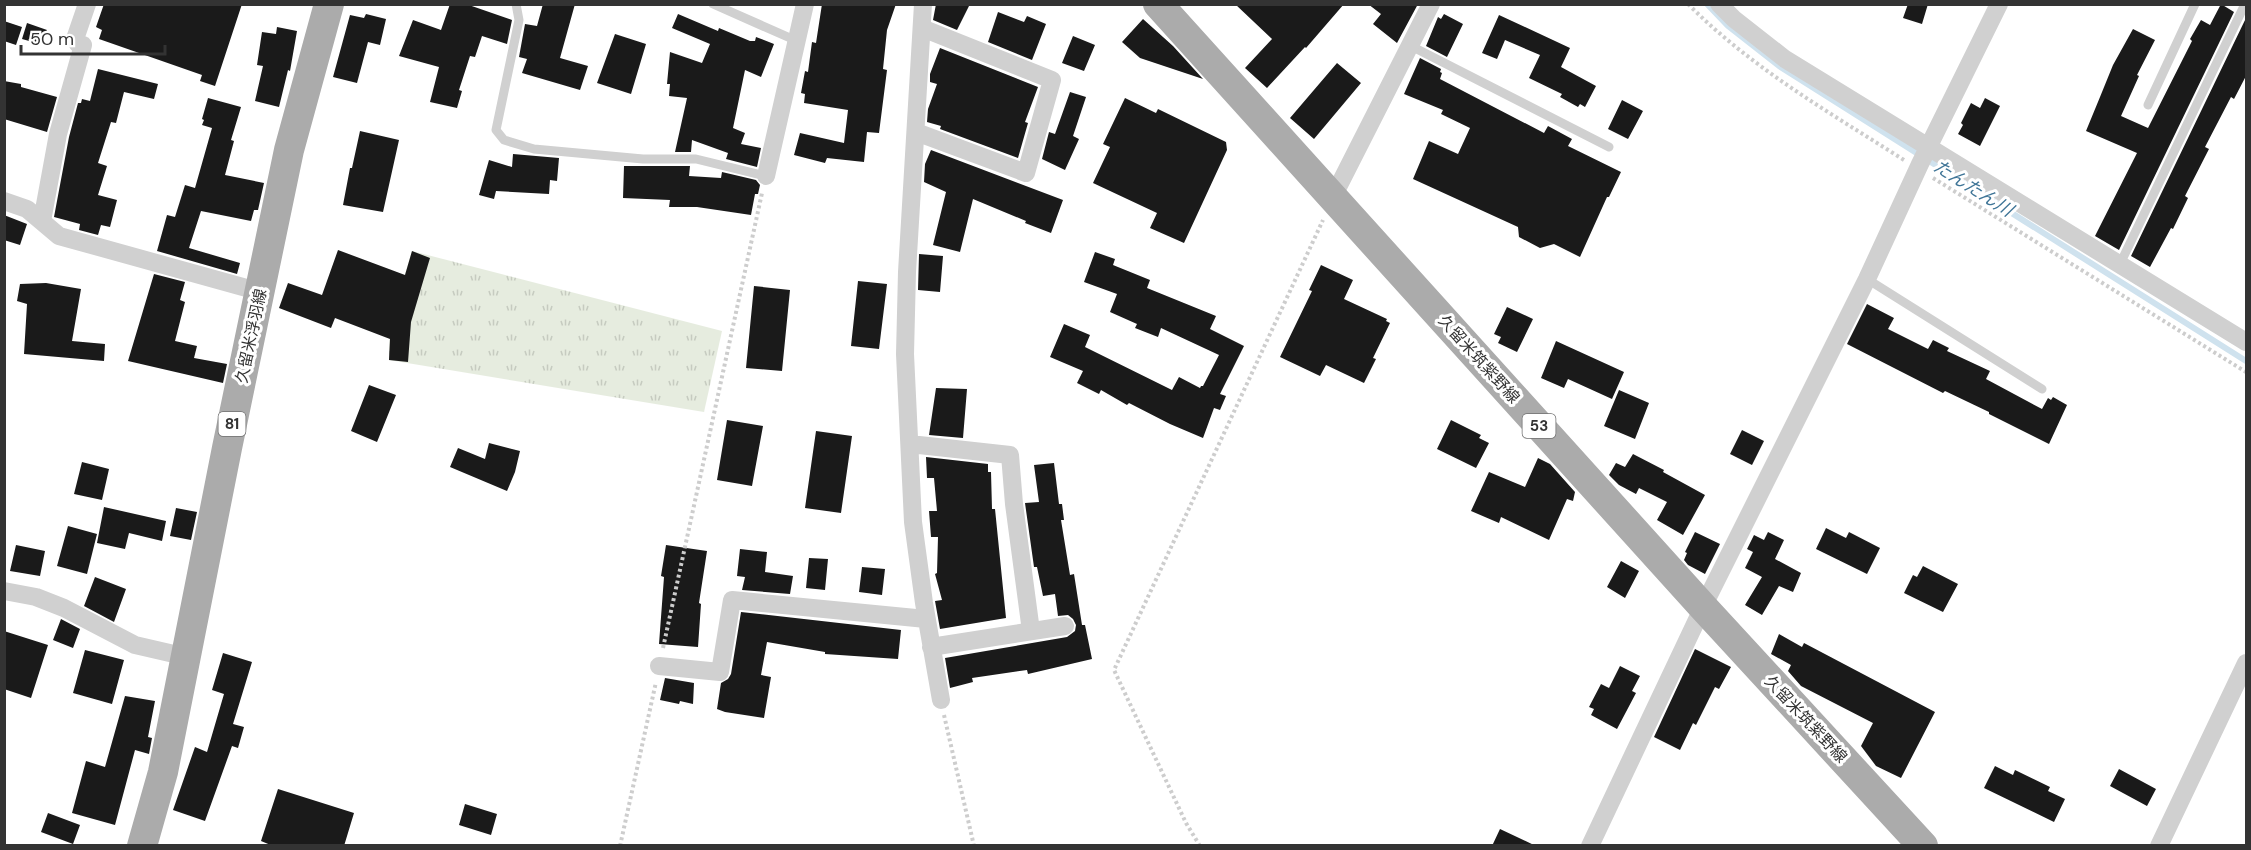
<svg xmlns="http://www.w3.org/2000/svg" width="2251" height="850" viewBox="0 0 2251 850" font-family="'DM Sans','Noto Sans JP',sans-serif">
<defs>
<pattern id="grass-tufts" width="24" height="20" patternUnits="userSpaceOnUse" patternTransform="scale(1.5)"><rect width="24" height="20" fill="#e6ecdf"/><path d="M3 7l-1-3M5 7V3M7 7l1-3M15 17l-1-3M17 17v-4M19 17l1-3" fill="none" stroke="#c6cbc0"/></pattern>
</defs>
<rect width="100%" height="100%" fill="#fff"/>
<path fill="url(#grass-tufts)" d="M412,251L722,331L704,412L389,360L390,322Z"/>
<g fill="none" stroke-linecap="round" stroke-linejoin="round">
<path stroke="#cfe2ee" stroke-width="6" d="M1707,4L1728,26L1779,66L2246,361"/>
</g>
<path fill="#1a1a1a" d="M104,4H242L215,86L200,81L202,75L99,39L102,30L96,27Z
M450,4H466L512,20L507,44L482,36L475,57L470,56L459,90L462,91L457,108L430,102L439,67L399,56L413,20L441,30Z
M543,4H575L560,58L588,66L580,90L522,73L527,59L519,57L525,24L537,26Z
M822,4H896L887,30L883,69L887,70L879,133L867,132L864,162L827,158L825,163L794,155L800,133L844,143L848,110L804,103L805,94L801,93L805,71L808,72L812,42L816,43Z
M936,4H970L957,30L933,20Z
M1235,4H1344L1306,48L1305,47L1267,88L1245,68L1272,39Z
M1368,4H1418L1397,43L1373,24L1381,14Z
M1908,4H1928L1922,24L1903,18Z
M2221,4L2234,12L2119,250L2095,236L2137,153L2086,131L2100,97L2113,65L2133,29L2155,40L2137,75L2139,76L2121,116L2148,128L2192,41L2190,39L2201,20L2210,25Z
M998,12L1024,22L1027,16L1046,24L1032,60L988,42Z
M366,14L386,19L380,45L368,42L357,83L333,77L350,15L364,18Z
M678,14L718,31L719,28L750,41H755L756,37L774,44L761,77L745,70L733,128L745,133L741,144L761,148L757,167L726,159L728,153L692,140L691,152H675L687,98L669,96L670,84H667L670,52L702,63L710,44L672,28Z
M1444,14L1463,24L1447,57L1426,46L1438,17L1441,19Z
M1499,15L1570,48L1561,67L1596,86L1585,107L1580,104L1578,107L1560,97L1562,94L1529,78L1540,55L1505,40L1497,59L1482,53Z
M2246,18L2247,74L2234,99L2231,97L2205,147L2209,149L2185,196L2188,198L2173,229L2171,228L2150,267L2131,256Z
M1143,19L1173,46L1203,79L1140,58L1122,42Z
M4,21L22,27L16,45L4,41Z
M27,23L47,30L40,44L22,39Z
M277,27L297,31L290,71L288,70L279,107L255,101L263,66L257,65L262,32L276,34Z
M615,34L646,44L631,94L597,83Z
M1073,36L1095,45L1084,71L1062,63Z
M940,48L1038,87L1025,122L1028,123L1018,158L940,129L941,126L927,122L928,109L937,84L930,82V74Z
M1420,58L1441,69L1440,72L1442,73L1440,79L1544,133L1548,126L1572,139L1568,146L1621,172L1609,197H1607L1580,257L1554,244L1540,248L1519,237L1518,227L1413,179L1429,141L1458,154L1470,128L1441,114L1443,110L1404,94Z
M1337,63L1361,83L1314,139L1290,118Z
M98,69L158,84L154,99L124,92L116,123L111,122L98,163L107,166L98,195L117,200L110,227L101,225L98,235L79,230L80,224L54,217L69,137L78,103H81L82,99L90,101Z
M4,81L21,84V87L57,97L47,132L4,119Z
M1070,92L1086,97L1073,136L1079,139L1065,170L1042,159L1049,132L1055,134Z
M208,98L241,107L231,140L234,141L225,175L264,183L258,210H254L251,221L201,211L189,248L240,263L237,274L157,251L167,215L175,217L185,185L195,188L212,128L202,125L204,120L202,119Z
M1125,98L1156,113L1158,109L1226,142L1227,150L1184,243L1150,228L1157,213L1093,183L1110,147L1103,144Z
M1985,98L2000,106L1980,146L1958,134L1963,125L1961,123L1971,103L1980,108Z
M1622,100L1643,111L1628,139L1608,129Z
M360,131L399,140L383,212L343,205L350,168H352Z
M931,150L1063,200L1051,233L1025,223L1026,221L973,199L960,252L933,245L946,192L924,182L925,164Z
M513,154L559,158L557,181L550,180L549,194L496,191L494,199L479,195L489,160L512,167Z
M624,166H690L689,176L721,178L722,172L756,180L760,185L758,194H755L751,215L697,207H669L670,200L623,198Z
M4,215L27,224L20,245L4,240Z
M338,250L405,275L412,251L430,258L411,322L408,362L389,360L390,339L335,318L331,328L279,308L288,283L322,295Z
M1095,252L1115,259L1113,265L1150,280L1147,288L1216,316L1210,329L1244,346L1220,394L1226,396L1220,410L1214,408L1203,438L1170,424L1129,403L1127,405L1101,390L1099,394L1077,383L1083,371L1050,357L1064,324L1090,335L1085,347L1172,390L1179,377L1200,388L1201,386H1203L1219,355L1161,328L1158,337L1135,328L1137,324L1110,312L1117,294L1084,282Z
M919,254L943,256L940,292L918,290Z
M1321,265L1353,280L1344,299L1387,319L1386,321L1390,323L1373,358L1376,359L1364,383L1326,365L1320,376L1280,357L1312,291L1309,290Z
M154,274L185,282L180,300L185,302L175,341L197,346L194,358L227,364L223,383L128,361Z
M858,281L887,284L879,349L851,346Z
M46,283L81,289L72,341L105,344L104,361L24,354L27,304L17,301L20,284Z
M754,286L790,290L782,371L746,368Z
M1867,304L1894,318L1888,329L1928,349L1933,340L1949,348L1947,351L1990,371L1986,379L2042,409L2048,398L2051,400L2053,397L2067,405L2049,444L1989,414V412L1945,391L1943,393L1847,344Z
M1507,307L1533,319L1517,352L1498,343L1501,337L1494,334Z
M1556,341L1624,372L1612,399L1568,379L1564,388L1541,378Z
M369,385L396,395L377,442L351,431Z
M936,388L967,389L963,438L929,435Z
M1619,390L1649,403L1635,439L1604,426Z
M727,420L763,426L752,486L717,480Z
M1451,420L1481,435L1479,438L1489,443L1476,468L1437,449Z
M1742,430L1764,441L1752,465L1730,454Z
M816,431L852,436L841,513L805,508Z
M489,443L520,451L515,472L507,491L450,467L458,448L485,459Z
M1633,454L1664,470L1663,472L1705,495L1683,535L1657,520L1667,502L1639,488L1636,494L1619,485L1609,475L1616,463L1625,467Z
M926,457L988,464V472H991L992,509H995L1006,618L940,629L935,601L942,600L935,574L937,573L938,537H931L929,511H937L934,478H927Z
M1538,458L1550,464L1575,492L1573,501L1567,499L1549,540L1501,517L1499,523L1471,511L1489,472L1525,487Z
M82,462L109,469L102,500L74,494Z
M1054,463L1059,504H1062L1064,520H1061L1070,575L1074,574L1082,625H1085L1092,659L1028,674L1027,670L972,678L973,682L950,688L945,658L1067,637L1075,631L1076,625L1073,619L1068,615L1058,616L1055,594L1043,596L1037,567H1034L1025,503L1039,502L1034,465Z
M104,507L166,521L162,541L129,533L125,549L97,543Z
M176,508L197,512L191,540L170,536Z
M68,526L97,534L87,574L57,566Z
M1826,528L1846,538L1849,532L1880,548L1867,574L1816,549Z
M1695,532L1720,544L1705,574L1688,565L1684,560L1687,553L1685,552Z
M1768,532L1784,540L1775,559L1801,573L1793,592L1779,586L1762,615L1745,605L1762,577L1745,568L1753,552L1747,549L1754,535L1764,540Z
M16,545L45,551L40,576L10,571Z
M666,545L707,551L699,603L701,604L698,647L659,644L664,577L661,576Z
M740,549L767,552L765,572L793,576L790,594L742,590L745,577L737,576Z
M809,558L828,559L825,590L806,588Z
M1621,561L1639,571L1625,598L1607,587Z
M1923,566L1958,584L1943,612L1904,593L1913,575L1917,577Z
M862,567L885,569L882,595L859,592Z
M95,577L126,589L114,622L84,606Z
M741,612L901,630L898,659L825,654V652L767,642L761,675L771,677L764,718L725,712L717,709L721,683L728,679L731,674Z
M61,619L80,629L73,648L53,640Z
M4,631L48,645L31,698L4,689Z
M1779,634L1802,647L1804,643L1935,712L1901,778L1876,766L1861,746L1873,723L1801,686L1788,671L1791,665L1771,654Z
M1695,649L1731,667L1719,689L1715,687L1696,725L1693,723L1680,750L1654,737Z
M85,650L124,660L112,704L73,693Z
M223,653L252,662L233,724L244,727L238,748L232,746L205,821L173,810L195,747L207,752L224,694L212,690Z
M1620,666L1640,676L1632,691L1636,693L1617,729L1591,715L1594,709L1589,707L1601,684L1609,688Z
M665,678L694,683L693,704L680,701L679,704L660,700Z
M125,696L155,701L148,737L152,738L149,754L135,750L115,825L72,813L86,761L105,767Z
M1995,766L2013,775L2015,770L2050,787L2048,791L2065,799L2054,822L1984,788Z
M2119,769L2156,789L2147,806L2110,786Z
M278,789L354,813L344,846H273L261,841Z
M465,804L497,814L491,835L459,825Z
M48,813L80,825L73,844L41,832Z
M1500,829L1536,846H1492Z"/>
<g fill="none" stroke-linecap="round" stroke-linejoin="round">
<path stroke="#cdcdcd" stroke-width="4" stroke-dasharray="3 3" stroke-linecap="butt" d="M1688,4C1753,69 1827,111 1904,160
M1933,178L2246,372
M663,648L762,193
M944,715L974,846
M620,846L656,682
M1200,846L1186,823L1114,670L1323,220"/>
<path stroke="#d0d0d0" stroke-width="9" d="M516,4L519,20L496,130L504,140L534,149L643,159H696L766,176
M713,4L797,41
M1411,46L1609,147
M2148,105L2195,4
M2120,264L2245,4
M1867,279L2042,389"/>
<path stroke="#d0d0d0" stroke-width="18" d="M923,4L907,272L905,354L913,522L924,603L941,700
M1719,4L1734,19L1785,59L2246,342
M916,132L1026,173L1052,80L922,28
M766,176L805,4
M1333,197L1431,4
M4,201L27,209L59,236L261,292
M42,221L58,134L83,45L78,44L75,39L87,4
M910,444L1010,455L1014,504L1031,631
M4,591L36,597L64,608L135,645L187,657
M931,647L1065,626
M659,666L720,672L732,600L926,619
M1590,846L1703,607L1867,279L1920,164L1999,4
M2159,846L2246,663"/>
<path stroke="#ababab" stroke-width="30" d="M1158,4L1703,607L1923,846
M142,846L163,772L227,448L289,150L329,4"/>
</g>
<g text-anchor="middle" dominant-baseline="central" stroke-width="6" stroke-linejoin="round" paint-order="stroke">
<g fill="#fff" stroke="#707070" stroke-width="1.5">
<rect x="218.5" y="412" width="27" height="24" rx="4.5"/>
<rect x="1522.5" y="414" width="33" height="24" rx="4.5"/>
</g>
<g font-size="15" font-weight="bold" fill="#333">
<text x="232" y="424">81</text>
<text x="1539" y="426">53</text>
</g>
<g font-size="16" fill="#333" stroke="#fff">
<text transform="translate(251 336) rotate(-78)">久留米浮羽線</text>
<text transform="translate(1479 359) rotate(48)">久留米筑紫野線</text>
<text transform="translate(1806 719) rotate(47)">久留米筑紫野線</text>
</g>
<g font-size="18" font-style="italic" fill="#3f7597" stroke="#fff">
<text transform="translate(1973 188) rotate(32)">たんたん川</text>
</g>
</g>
<rect width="2251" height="850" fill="none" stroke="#333333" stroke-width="12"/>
<path d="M21 45v9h144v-9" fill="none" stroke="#333333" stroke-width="3"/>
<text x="30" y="45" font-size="18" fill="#333333" stroke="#ffffff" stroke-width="4.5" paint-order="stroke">50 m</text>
</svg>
